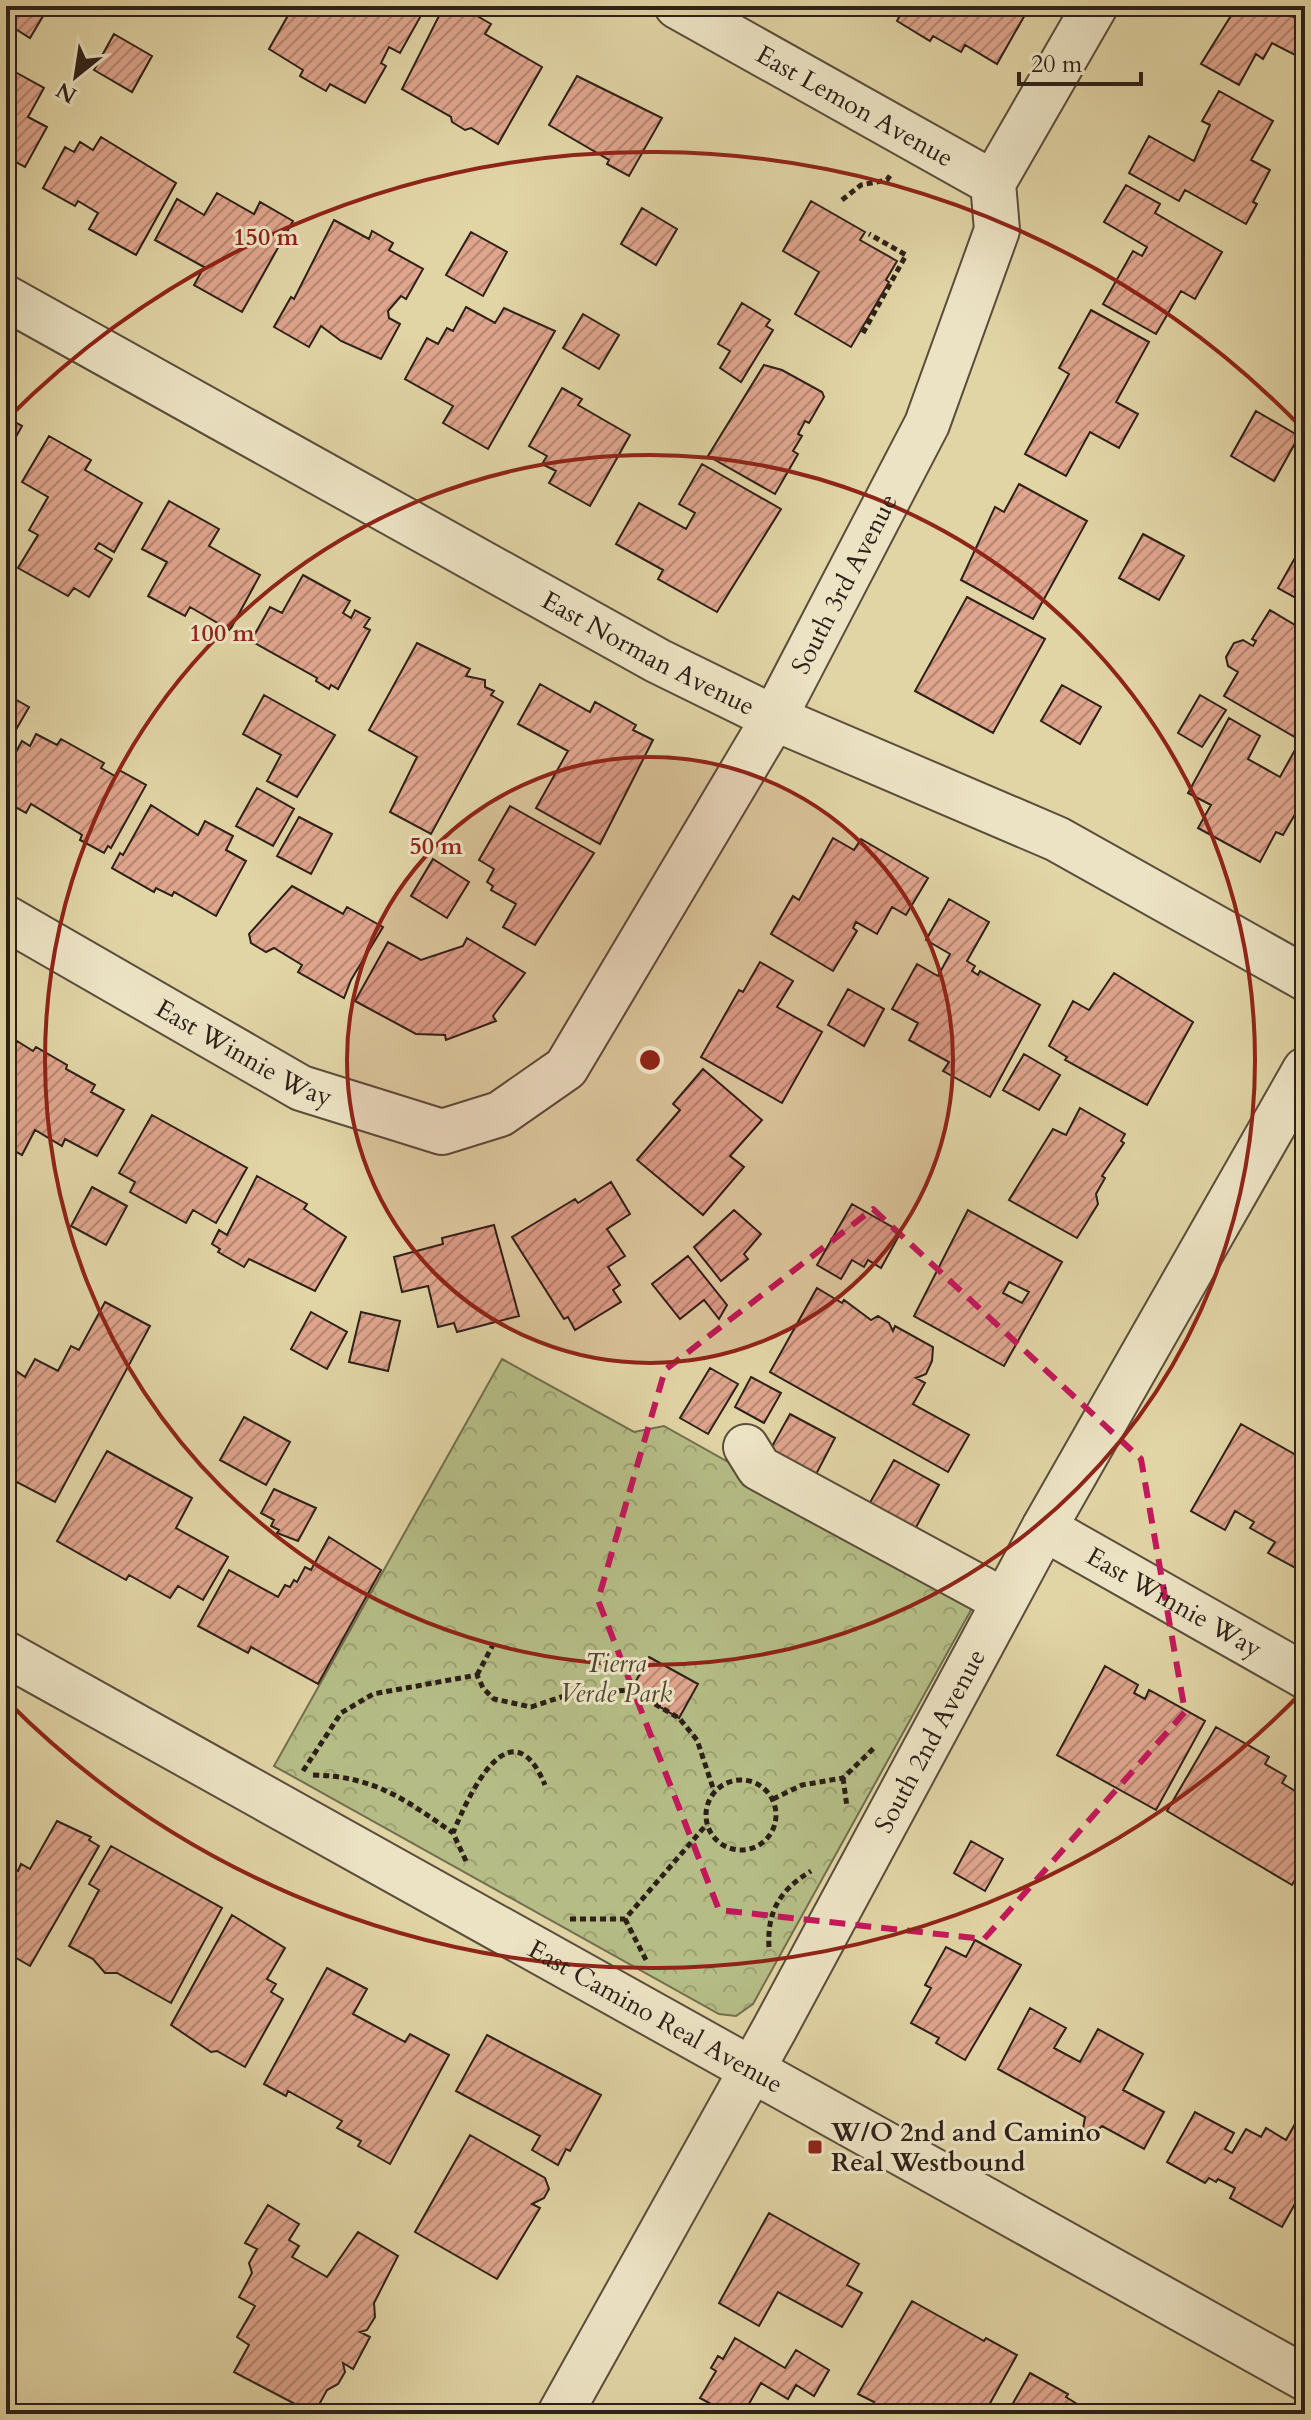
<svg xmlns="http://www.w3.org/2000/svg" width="1311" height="2420" viewBox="0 0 1311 2420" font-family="Cardo,serif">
<defs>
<pattern id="forest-crowns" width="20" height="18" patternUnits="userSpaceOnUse" patternTransform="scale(2)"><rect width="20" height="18" fill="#b5bc85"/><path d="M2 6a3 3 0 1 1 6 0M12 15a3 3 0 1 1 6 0" fill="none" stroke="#9ca172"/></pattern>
<pattern id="building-hatch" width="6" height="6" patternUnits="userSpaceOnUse" patternTransform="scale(2)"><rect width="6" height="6" fill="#dfa58d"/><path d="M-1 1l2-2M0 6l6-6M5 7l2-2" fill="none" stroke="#b58672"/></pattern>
</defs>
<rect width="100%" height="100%" fill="#e1d4a5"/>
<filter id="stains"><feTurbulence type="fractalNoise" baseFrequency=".0025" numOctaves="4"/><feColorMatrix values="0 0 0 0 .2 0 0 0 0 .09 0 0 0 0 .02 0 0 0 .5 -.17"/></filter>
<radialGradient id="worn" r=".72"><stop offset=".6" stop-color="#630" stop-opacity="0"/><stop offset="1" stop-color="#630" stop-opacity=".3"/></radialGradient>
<path fill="url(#forest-crowns)" stroke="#716e4e" stroke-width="2" d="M502,1359L634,1432L664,1426L976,1601L753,2004L736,2016L719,2014L274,1766Z"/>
<path fill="url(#building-hatch)" stroke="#2d2018" stroke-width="2" fill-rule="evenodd" d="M6,6H49L30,38L6,23Z
M298,6H412L423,12L400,53L389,47L381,63L386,66L365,103L330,84L326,91L300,76L303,70L269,49L290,12L293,14Z
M444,6H460L491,24L485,34L542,67L498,144L471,128L465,130L452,122L451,117L402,89Z
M905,6H1030L997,64L965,45L961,52L933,36L930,41L897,21Z
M1237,6H1293L1288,14L1305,23V36L1295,55L1272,43L1263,59L1256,54L1239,85L1201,64Z
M114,34L152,56L132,92L94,70Z
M6,53L14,58L8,68L44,88L28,117L47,127L25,167L6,157Z
M577,76L662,118L629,176L607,164L609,160L549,125Z
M1219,91L1273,121L1251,160L1270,170L1253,202L1257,204L1246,224L1185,190L1179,201L1129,173L1149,136L1194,161L1210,125L1202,121Z
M101,137L176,183L136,255L89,229L98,213L78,201L75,206L43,188L65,147L74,152L80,142L93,150Z
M1126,185L1160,204L1155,213L1222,252L1195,299L1181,291L1156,334L1103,304L1133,251L1142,256L1147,247L1104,222Z
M217,193L254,214L260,202L293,221L242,312L194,285L204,267L155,240L177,199L204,215Z
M811,201L865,232L860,240L897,261L886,280L889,282L851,347L795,314L819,272L783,251Z
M642,208L677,229L656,265L621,244Z
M334,220L369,239L372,231L393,243L389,250L423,269L406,299L401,296L388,311L389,318L400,324L381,359L341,341L321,326L309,347L274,327L291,297L294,299Z
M471,232L507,252L483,296L446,275Z
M742,303L770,320L766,326L773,330L741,382L720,368L730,351L718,344Z
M466,307L495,323L504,308L555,331L488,449L443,423L453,406L405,379L427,338L438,344L447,328L453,331Z
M1091,310L1149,342L1116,402L1138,414L1119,448L1090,432L1066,476L1025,454L1069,374L1059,368Z
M583,314L619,335L599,369L563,348Z
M764,365L782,370L822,392L824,397L809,423L805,421L798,434L802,436L793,451L798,454L775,494L708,456Z
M562,388L582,399L578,405L630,435L590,506L549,483L556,471L542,464L547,456L529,446Z
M1256,411L1299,436L1274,481L1231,456Z
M6,417L22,426L6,455Z
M49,436L91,460L85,470L142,503L114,552L99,543L95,549L112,559L89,597L74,588L68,596L18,568L38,535L29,530L48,497L22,482Z
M702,464L781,509L717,612L658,579L663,570L616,544L639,503L686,529L695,513L679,504Z
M1019,484L1087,521L1033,619L961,580L995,507L1004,512Z
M169,501L219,529L209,546L260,575L230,630L190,607L185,616L148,596L167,562L142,549Z
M1143,534L1184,556L1159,600L1119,578Z
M1305,540V603L1278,588Z
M303,575L350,601L343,613L351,618L355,610L370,618L364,627L370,630L338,689L331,685L329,689L316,681L317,678L251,641L270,607L282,613Z
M967,597L1045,639L993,733L915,691Z
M1270,610L1305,631V743L1224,696L1238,672L1228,666L1226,657L1234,643L1243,640L1253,646L1256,641L1252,639Z
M417,643L470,669L466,676L485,680V687L494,691L491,695L503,702L431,834L390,812L417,757L369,730Z
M540,684L590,712L595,702L636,725L633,730L653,740L600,844L536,808L568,751L518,724Z
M1062,685L1101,707L1080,744L1041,721Z
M6,694L29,707L6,747Z
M264,695L335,735L297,797L267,781L281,755L243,734Z
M1200,695L1226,710L1202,747L1178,733Z
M1229,718L1260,736L1248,759L1280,777L1296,748L1305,753V797L1283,835L1276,832L1260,862L1198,828L1211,805L1188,793Z
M36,734L57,745L61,739L104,763L101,768L115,776L119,770L146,785L111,848L108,846L104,853L80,840L82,835L31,804L26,813L6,802V770L22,741L30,746Z
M257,788L294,809L273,846L236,826Z
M151,805L198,835L205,821L233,836L226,850L246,861L216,916L174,892L172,896L156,888L154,892L112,868L120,853L123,855Z
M510,806L594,853L535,945L503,927L516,904L491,890L493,886L487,882L494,869L479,860Z
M299,817L332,834L311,874L277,856Z
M833,838L854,850L861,839L928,878L906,915L892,907L877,934L856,922L853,928L857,931L833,971L771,934L793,896L799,900Z
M433,859L469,882L447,918L411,896Z
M292,886L343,914L347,907L383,927L351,980L344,998L298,972L302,965L274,948L266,952L251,943L249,934Z
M949,899L989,922L967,961L975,966L972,971L978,975L980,971L1040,1005L990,1097L943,1071L949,1062L909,1040L918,1023L892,1009L917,964L938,976L950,954L926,940Z
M467,938L525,973L493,1016L496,1021L446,1040L445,1035L416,1034L355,1001L388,942L421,960L463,946Z
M760,962L793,981L777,1007L822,1032L782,1103L701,1057L739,990L743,992Z
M1114,973L1193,1022L1147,1105L1065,1060L1067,1057L1049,1046L1073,1001L1089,1010Z
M848,989L884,1009L864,1046L828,1025Z
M17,1041L33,1051L36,1047L67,1065L66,1069L95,1085L91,1092L124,1110L97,1156L65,1139L62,1146L35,1130L22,1155L6,1146V1060Z
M1024,1054L1060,1075L1039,1110L1003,1090Z
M703,1069L762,1120L730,1156L744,1167L703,1215L637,1160L680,1110L673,1104Z
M1080,1108L1125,1134L1121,1141L1124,1143L1102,1176L1105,1178L1096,1194L1098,1204L1077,1238L1009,1200L1053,1129L1066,1135Z
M152,1115L247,1168L216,1223L193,1210L186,1223L130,1192L135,1182L119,1173Z
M257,1176L307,1204L304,1209L346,1237L315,1291L249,1259L244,1267L218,1252L220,1249L212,1244L219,1230L227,1235Z
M611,1182L630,1214L607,1229L625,1256L608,1267L620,1285L613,1290L621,1302L575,1330L568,1317L564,1319L512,1237L575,1199L578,1203Z
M92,1187L127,1206L106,1245L71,1226Z
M852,1204L901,1232L881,1268L868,1260L864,1267L852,1260L841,1279L817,1265Z
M734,1210L761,1234L744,1254L748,1259L721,1281L694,1247Z
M968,1210L1062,1262L1004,1366L914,1316ZM1009,1282L1029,1292L1022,1303L1003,1293Z
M494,1225L519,1316L457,1332L454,1323L438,1327L428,1286L402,1292L394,1257L443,1244L442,1238Z
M688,1256L727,1305L719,1319L704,1300L680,1319L652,1284Z
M817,1288L842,1303L844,1300L871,1320L878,1316L889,1323L893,1331L895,1326L933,1347L932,1361L926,1374L916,1378L925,1383L913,1404L969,1435L948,1472L770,1372Z
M105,1302L150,1326L55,1502L17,1482L13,1490L6,1486V1364L25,1377L35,1359L58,1371L71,1346L79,1350Z
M311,1312L347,1332L327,1369L291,1349Z
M361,1312L400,1321L388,1371L349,1362Z
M710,1368L738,1384L708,1434L680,1418Z
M751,1377L781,1393L764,1423L735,1407Z
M790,1414L835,1438L811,1484L765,1459Z
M244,1417L290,1442L266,1485L220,1460Z
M1241,1424L1305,1460V1564L1301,1571L1268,1553L1275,1542L1250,1528L1254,1522L1235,1511L1225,1530L1191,1511Z
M107,1451L192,1498L176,1528L228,1557L203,1600L178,1586L170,1598L129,1575L126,1580L57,1541Z
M894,1460L939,1485L914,1531L868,1506Z
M274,1489L316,1508L298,1541L277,1533L279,1530L271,1526L274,1520L261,1513Z
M329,1537L381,1570L318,1684L251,1647L248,1653L198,1626L229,1570L278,1597L285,1585L290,1587L294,1580L297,1582L305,1567L311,1570Z
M649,1657L698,1684L679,1718L631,1690Z
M1105,1666L1138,1685L1134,1693L1145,1699L1149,1690L1205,1721L1156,1810L1057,1755Z
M1216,1727L1269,1757L1265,1764L1286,1776L1282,1783L1305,1797L1300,1806L1305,1809V1863L1292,1885L1167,1811Z
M57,1821L91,1837L89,1840L99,1846L30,1966L6,1952V1864L18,1871L21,1864L30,1869Z
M971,1841L1003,1859L985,1891L954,1873Z
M111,1846L222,1908L171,2003L117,1973H105L93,1959L69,1946L99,1890L89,1884Z
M232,1915L285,1948L267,1979L276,1984L271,1992L283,1999L245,2067L217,2051L211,2052L171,2025Z
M975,1940L1021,1965L965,2060L936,2043L939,2038L911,2023L931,1988L925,1985L946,1947L966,1957Z
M327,1968L367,1989L353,2014L405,2042L410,2034L449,2055L390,2164L358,2146L361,2141L337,2128L342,2121L288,2091L286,2096L264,2084Z
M1030,2008L1066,2028L1054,2048L1080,2062L1098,2029L1143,2054L1123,2090L1164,2112L1144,2149L1102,2126L1093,2134L1083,2129L1085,2117L998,2069Z
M487,2035L601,2095L570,2151L566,2149L558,2165L532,2150L540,2136L456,2091Z
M1305,2106V2186L1282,2227L1230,2198L1235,2188L1218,2179L1216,2182L1209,2178L1205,2183L1167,2162L1195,2112L1234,2133L1225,2149L1232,2153L1246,2129L1261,2137L1266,2128L1286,2140Z
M470,2135L545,2178L549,2189L544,2198L532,2204L540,2208L497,2279L415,2232Z
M268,2205L299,2224L289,2240L299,2246L292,2257L327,2277L358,2232L398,2256L374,2303L375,2317L367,2330L360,2332L370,2337L353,2369L343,2363L345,2372L338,2384L327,2390L314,2414L234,2372L249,2345L237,2337L255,2306L239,2297L252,2273L249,2263L257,2249L245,2243Z
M769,2213L859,2264L847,2285L862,2293L842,2327L778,2292L759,2326L719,2303Z
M912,2301L984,2341L986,2338L1017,2355L984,2414H867L874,2402L858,2394Z
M735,2338L785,2368L796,2350L829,2370L814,2396L796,2385L788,2399L761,2383L743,2414H729L700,2398L716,2371L711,2368L718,2356L723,2359Z
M1030,2373L1068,2394L1066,2397L1082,2407L1079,2412L1084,2414H1007Z"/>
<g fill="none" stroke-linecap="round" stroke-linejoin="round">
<defs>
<g id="minor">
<path id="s1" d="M677,6L993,183"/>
<path id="s2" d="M6,298L658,661L774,718L1057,839L1305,978"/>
<path id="s3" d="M6,918L301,1088L442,1132L500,1114L566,1068L774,718L927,424L997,230L993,183L1095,6"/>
<path d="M746,1447L759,1468L1004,1601"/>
<path id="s4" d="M1044,1528L1305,1676"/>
<path id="s5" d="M6,1654L1305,2378"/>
<path id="s6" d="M560,2414L775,2028L1044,1528L1305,1070"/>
</g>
</defs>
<use href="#minor" stroke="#5a4d3b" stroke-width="48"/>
<path stroke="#2d2018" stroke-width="5" stroke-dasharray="6 4" stroke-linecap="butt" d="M842,200L861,185L887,180L891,174
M863,333L906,255L869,234
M477,1675L495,1641
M303,1771L341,1713L373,1694L477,1675L483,1688L494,1699L531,1707L570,1694L631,1690L679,1718L697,1740L714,1791
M313,1775C373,1776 405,1799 453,1833
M843,1778L847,1807
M706 1815a35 35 0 1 1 70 0a35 35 0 1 1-70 0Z
M773,1799L802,1785L843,1778L875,1747
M466,1861L453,1833C469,1794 511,1703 545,1785
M570,1919H625L707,1824
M625,1919L646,1960
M769,1947C767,1911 780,1890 811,1871"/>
<use href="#minor" stroke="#ece3c4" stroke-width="44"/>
</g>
<path fill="none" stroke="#c2185b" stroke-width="6" stroke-dasharray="16 10" stroke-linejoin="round" d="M873,1209L1141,1459L1185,1712L984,1939L719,1910L598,1600L665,1370Z"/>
<circle cx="650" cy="1060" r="303" fill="#8f2418" fill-opacity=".12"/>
<g fill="none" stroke="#8f2418" stroke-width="4">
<circle cx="650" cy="1060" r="303"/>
<circle cx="650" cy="1060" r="605"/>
<path d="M1303 1691A908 908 0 0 1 8 1702M8 418A908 908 0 0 1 1303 429"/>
</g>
<rect fill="#8f2418" stroke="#ece3c4" stroke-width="3" x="807" y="2139" width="16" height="16" rx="4"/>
<g text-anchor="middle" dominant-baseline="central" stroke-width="6" stroke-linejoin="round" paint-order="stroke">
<g font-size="26" fill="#2d2018" stroke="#ece3c4">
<text stroke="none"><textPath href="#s1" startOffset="204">East Lemon Avenue</textPath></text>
<text stroke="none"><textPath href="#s3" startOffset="1188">South 3rd Avenue</textPath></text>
<text stroke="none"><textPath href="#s2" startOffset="734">East Norman Avenue</textPath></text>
<text stroke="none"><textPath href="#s3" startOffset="274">East Winnie Way</textPath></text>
<text stroke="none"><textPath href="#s4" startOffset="150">East Winnie Way</textPath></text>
<text stroke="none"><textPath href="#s6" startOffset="768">South 2nd Avenue</textPath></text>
<text stroke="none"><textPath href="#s5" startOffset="744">East Camino Real Avenue</textPath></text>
</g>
<g font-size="26" font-style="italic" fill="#4f4733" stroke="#ece3c4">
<text x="616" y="1663">Tierra<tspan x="616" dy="30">Verde Park</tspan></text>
</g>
<g font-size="26" font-weight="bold" fill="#2d2018" stroke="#ece3c4" text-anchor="start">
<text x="831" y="2132">W/O 2nd and Camino<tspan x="831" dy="30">Real Westbound</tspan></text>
</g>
</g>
<circle cx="650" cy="1060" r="12" fill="#8f2418" stroke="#ece3c4" stroke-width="4"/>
<g font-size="24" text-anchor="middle" font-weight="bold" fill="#8f2418" stroke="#ece3c4" stroke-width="6" stroke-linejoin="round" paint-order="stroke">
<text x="266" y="245">150 m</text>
<text x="222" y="641">100 m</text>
<text x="436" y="854">50 m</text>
</g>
<rect width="1311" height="2420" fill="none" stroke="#e1d4a5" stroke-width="32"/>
<rect x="8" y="8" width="1295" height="2404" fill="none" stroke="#2d2018" stroke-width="4"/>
<rect x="16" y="16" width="1279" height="2388" fill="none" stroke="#2d2018" stroke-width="2"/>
<g transform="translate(76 76) rotate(210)" stroke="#ece3c4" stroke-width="6" paint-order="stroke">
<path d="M0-6L14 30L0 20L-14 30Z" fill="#2d2018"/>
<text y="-12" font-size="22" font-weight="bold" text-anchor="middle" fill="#2d2018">N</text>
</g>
<path d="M1019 72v12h122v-12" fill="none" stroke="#2d2018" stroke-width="4"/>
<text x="1031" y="72" font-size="24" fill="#2d2018" stroke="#ece3c4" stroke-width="6" paint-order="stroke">20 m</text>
<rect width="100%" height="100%" filter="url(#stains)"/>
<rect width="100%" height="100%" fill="url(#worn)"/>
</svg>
